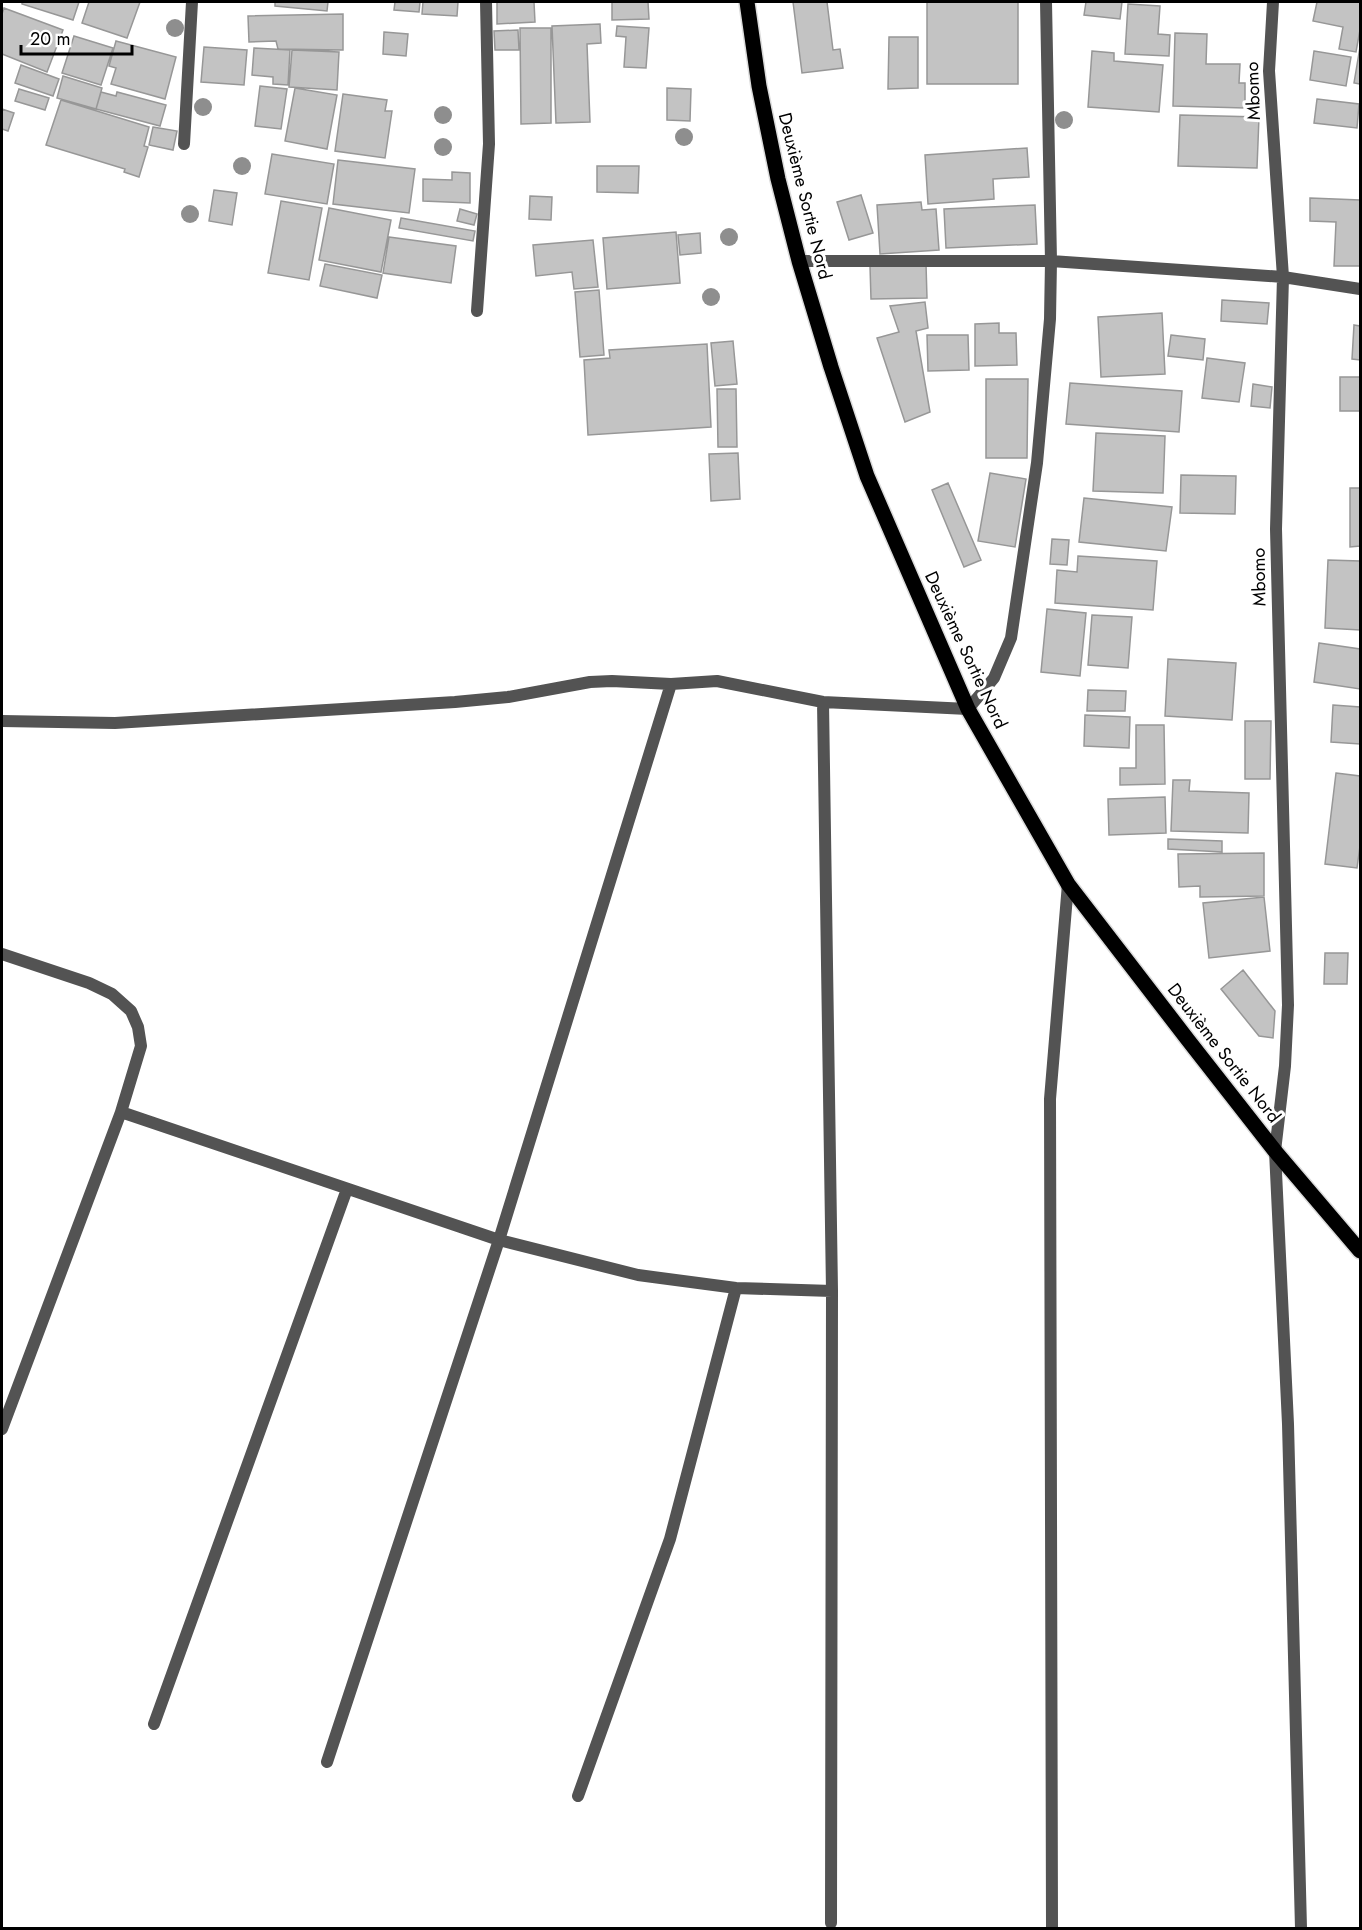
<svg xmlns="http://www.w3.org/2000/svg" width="1362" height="1930" viewBox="0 0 1362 1930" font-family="Jost,sans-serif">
<rect width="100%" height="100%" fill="#fff"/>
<path fill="#c3c3c3" stroke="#979797" stroke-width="1.5" d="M22,2H79L73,20L22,4Z
M89,2H140L127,38L82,23Z
M275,2H328L327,11L275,6Z
M395,2H420L419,12L394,10Z
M423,2H458L457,16L422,14Z
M497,2H534L535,22L497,24Z
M612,2H648L649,19L612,20Z
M793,2H827L833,50L840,49L843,68L802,73Z
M927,2H1018V84H927Z
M1086,2H1122L1120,19L1084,15Z
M1317,2H1360V30L1356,52L1339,49L1343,27L1313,21Z
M1128,4L1160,6L1158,34L1170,35L1169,56L1125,54Z
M4,8L63,30L47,72L2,54V14Z
M343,14V50L278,49L276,41L249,42L248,16Z
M600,24L601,43L587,44L590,122L556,123L552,26Z
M617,26L649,28L646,68L624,67L626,37L616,36Z
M520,28H551V123L521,124Z
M518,30L519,50H495L494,31Z
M384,32L408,34L406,56L383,54Z
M1175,33L1207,34L1206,64H1240L1239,83H1245V108L1173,106Z
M74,36L113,48L101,85L62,73Z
M889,37H918V88L888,89Z
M116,41L176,57L165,99L111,84L116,68L109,66Z
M204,47L247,50L244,85L201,82Z
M1360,47V84L1354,83Z
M254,48L290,50L288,85L273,84V77L252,75Z
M292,50L339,52L337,90L289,87Z
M1092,51L1114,53V61L1163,65L1159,112L1088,107Z
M1314,51L1351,57L1346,86L1310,80Z
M21,65L59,79L53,96L15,83Z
M63,76L102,88L96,109L57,98Z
M260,86L287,89L281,129L255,126Z
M295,88L337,95L327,149L285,141Z
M667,88L691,89L690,121L667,120Z
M19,89L49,98L45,110L15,101Z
M101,92L116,96L117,92L166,105L160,126L96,109Z
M343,94L387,100L385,111H392L385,158L335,151Z
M1317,99L1359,104L1357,128L1314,123Z
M61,100L149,127L144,146L148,147L139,177L124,172L125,169L46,145Z
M2,109L14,113L8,131L2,129Z
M1180,115L1259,117L1257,168L1178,166Z
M153,127L177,131L173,150L149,145Z
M1027,148L1029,177L993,179L994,199L928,204L925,155Z
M272,154L334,164L327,204L265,194Z
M338,160L415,169L409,213L333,204Z
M597,166H639L638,193L597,192Z
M452,172L470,173V203L423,201V179L452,180Z
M214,190L237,193L232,225L209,221Z
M861,195L873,233L849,240L837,202Z
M530,196L552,197L551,220L529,219Z
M1310,198L1360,200V266H1334L1336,222L1310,221Z
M281,201L322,208L309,280L268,273Z
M921,202L922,210L936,209L939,250L880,254L877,205Z
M1035,205L1037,244L946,248L944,209Z
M329,208L391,220L381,272L319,260Z
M460,209L477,214L474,225L457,221Z
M401,218L475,231L473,241L399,228Z
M676,232L680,283L607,289L603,238Z
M700,233L701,253L680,255L678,235Z
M389,237L456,246L451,283L383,273Z
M593,240L598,287L574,289L572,272L536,276L533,245Z
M325,264L382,275L377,298L320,286Z
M926,264L927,298L871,299L870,266Z
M599,290L604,355L580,357L575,292Z
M1222,300L1269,303L1267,324L1221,321Z
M925,302L928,328L916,331L930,412L905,422L877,338L899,332L890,306Z
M1162,313L1165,374L1101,377L1098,317Z
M999,323V333H1016L1017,365L975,366V324Z
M1354,325L1360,326V360L1352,359Z
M927,335H968L969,370L928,371Z
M1171,335L1205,339L1203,360L1168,356Z
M733,341L737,384L715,386L711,343Z
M707,344L711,427L588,435L584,360L610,358L609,350Z
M1207,358L1245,363L1239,402L1202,398Z
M1340,377H1360V411H1340Z
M986,379H1028L1027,458H986Z
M1070,383L1182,391L1179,432L1066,424Z
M1253,384L1272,387L1270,408L1251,406Z
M717,389H736L737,447H718Z
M1096,433L1165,436L1163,493L1093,491Z
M738,453L740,499L711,501L709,454Z
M990,473L1026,479L1015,547L978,541Z
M1181,475L1236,476L1235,514L1180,513Z
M948,483L981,560L964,567L932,490Z
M1350,488H1360V546L1350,547Z
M1084,498L1172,507L1166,551L1079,542Z
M1052,539L1069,540L1067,565L1050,564Z
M1078,556L1157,561L1153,610L1055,603L1057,570L1077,572Z
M1328,560L1360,561V630L1325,628Z
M1047,609L1086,613L1080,676L1041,672Z
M1092,615L1132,617L1128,668L1088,665Z
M1319,643L1360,649V689L1314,682Z
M1168,659L1236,663L1232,720L1165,716Z
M1088,690L1126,691L1125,711H1087Z
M1333,705L1360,707V744L1331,742Z
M1085,715L1130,717L1129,748L1084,746Z
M1245,721H1271L1270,779H1245Z
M1136,725H1164L1165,784L1120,785V768H1136Z
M1336,773L1360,776V846L1357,868L1325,864Z
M1173,780H1190L1189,791L1249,793L1248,833L1171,831Z
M1165,797L1166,833L1109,835L1108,799Z
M1168,839L1222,841V852L1168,849Z
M1264,853V896L1200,897V886L1179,887L1178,854Z
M1264,897L1270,951L1209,958L1203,903Z
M1325,953H1348L1347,984H1324Z
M1243,970L1275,1011L1273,1038L1259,1036L1221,989Z"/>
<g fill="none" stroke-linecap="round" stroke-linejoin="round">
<defs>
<path id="primary" d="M747,2L759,86L778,179L799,261L831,367L867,476L968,709L1068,884L1188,1040L1275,1151L1360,1251"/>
</defs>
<use href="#primary" stroke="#dbdbdb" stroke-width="18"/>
<path stroke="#535353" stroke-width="12" d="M1273,2L1269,71L1283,277L1276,529L1288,1005L1285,1066L1275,1151L1288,1424L1301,1928
M184,144L192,2
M799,261H1051L1283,277L1360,289
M477,311L489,144L486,2
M823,702L832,1291L831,1923
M2,721L115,723L455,702L508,697L590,682L612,681L671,684
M2,954L89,983L112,994L131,1011L138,1027L141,1046L121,1112L2,1429
M121,1112L499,1240L638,1275L736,1288L832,1291
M154,1724L347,1189
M327,1762L499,1240L671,684L717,681L823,702L968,709L994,678L1011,638L1037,463L1050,319L1051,261L1046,2
M578,1796L670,1539L736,1288
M1052,1928L1050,1099L1068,884"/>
<use href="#primary" stroke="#000" stroke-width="15"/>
</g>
<g fill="#8e8e8e">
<circle cx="175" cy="28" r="9"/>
<circle cx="203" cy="107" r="9"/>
<circle cx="443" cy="115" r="9"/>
<circle cx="1064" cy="120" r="9"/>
<circle cx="684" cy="137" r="9"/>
<circle cx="443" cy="147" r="9"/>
<circle cx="242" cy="166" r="9"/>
<circle cx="190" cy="214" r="9"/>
<circle cx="729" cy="237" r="9"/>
<circle cx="711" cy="297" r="9"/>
</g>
<g text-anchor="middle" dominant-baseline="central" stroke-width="6" stroke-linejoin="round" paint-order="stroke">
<g font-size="18" fill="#000" stroke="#fff">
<text transform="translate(1253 91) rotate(-92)">Mbomo</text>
<text transform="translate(805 196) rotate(76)">Deuxième Sortie Nord</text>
<text transform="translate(1259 577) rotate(-91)">Mbomo</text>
<text transform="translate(966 650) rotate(65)">Deuxième Sortie Nord</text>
<text transform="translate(1224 1053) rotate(52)">Deuxième Sortie Nord</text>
</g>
</g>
<rect width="1362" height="1930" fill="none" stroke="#000000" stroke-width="6"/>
<path d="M21 45v9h111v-9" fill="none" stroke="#000000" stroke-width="3"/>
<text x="30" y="45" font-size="18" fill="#000000" stroke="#ffffff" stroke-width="4.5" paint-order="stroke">20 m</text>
</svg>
